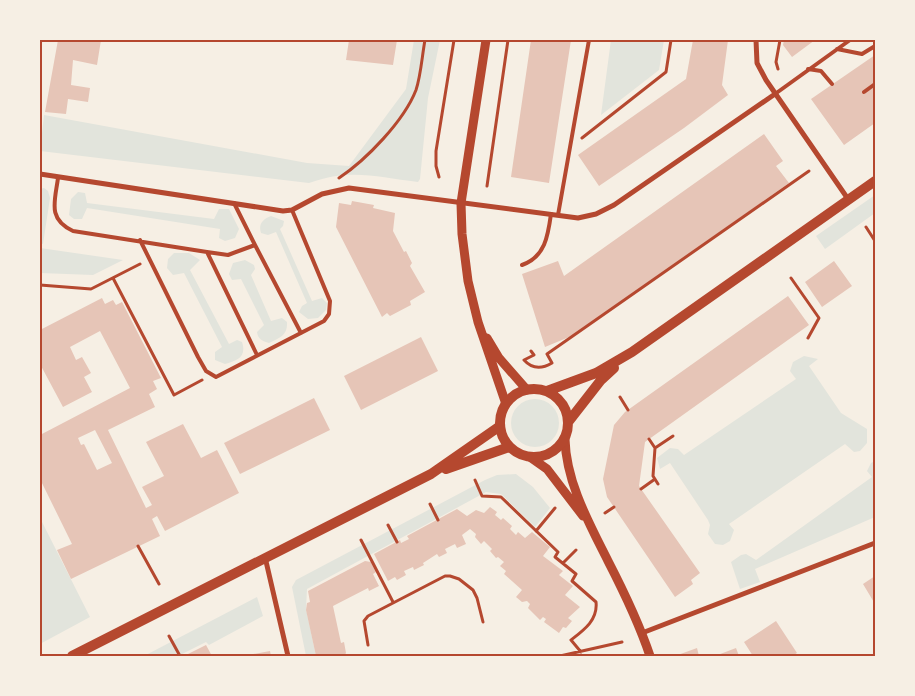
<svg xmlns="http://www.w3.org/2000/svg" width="915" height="696" viewBox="0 0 915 696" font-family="'DM Sans',sans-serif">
<rect width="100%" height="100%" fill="#f6efe4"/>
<path fill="#e2e4dc" d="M414,40H440L428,98L420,179L418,182C377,177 350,168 309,183L40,151L44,115L307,163L349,166L406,89Z
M611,40H664L659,70L601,115Z
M44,188L48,191L50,198L43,244L40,243V189Z
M78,192L85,193L87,203L214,219L219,209H229L239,229L235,238L225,241L219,238L220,229L87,208L82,219H74L69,215L71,199Z
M875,195V213L825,249L816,236Z
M271,216L284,221L283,226L280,229L312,301L322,298L327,303L326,310L318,318L308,319L299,312L302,306L307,303L276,232L268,235L261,233C258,224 263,219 271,216Z
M40,248L123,260L93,275L40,273Z
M174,253H189L200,260L190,270L229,344L237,340L242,342C247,357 237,361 225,364L215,360V352L222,347L184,273L173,275L167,268L168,259Z
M245,260L254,265L255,269L251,275L271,321L282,318L287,322C288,335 280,338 269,343C262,341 258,339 257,332L264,325L241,279L232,280L229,274L233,263Z
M804,356L818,359L809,366L841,413L867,429V443L860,451L854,452L845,444L729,524L734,530L730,541L723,545L715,544L708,534L710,525L708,520L670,463L660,469L657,458L670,448L678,449L684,455L796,379L790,371L793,362Z
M511 423a24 24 0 1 1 48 0a24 24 0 1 1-48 0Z
M875,461V517L755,569L760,582L740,589L731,562L741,555L746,554L756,560L872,477L867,471L871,463Z
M516,474L533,487L550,508L535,527L501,494L486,492L307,589L306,609L316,656H306L292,587L296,580L485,480L497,475Z
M40,518L90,617L40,644Z
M257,597L263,616L209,645L206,642L178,656H144Z"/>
<path fill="#e6c5b7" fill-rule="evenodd" d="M58,40H101L97,65L73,60L71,85L90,88L88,102L68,99L66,114L45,112Z
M349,40H397L393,65L346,60Z
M531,40H571L549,183L511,177Z
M693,40H728L722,85L728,95L684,128L599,186L578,155L686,79Z
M784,40H815L792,57L783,45Z
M875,55V123L844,145L811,99Z
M764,134L783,161L776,166L789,183L574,335L545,347L522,274L558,261L564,276Z
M352,201L374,205L373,208L395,213L393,231L404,252L406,251L412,263L410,266L425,292L410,301L411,305L390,316L387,313L382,317L336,227L339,203L351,205Z
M834,261L852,286L822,307L805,282Z
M788,296L809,325L645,442L639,486L700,573L691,580L693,584L675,597L607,497L603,479L614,425L625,412Z
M102,298L105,304L113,300L116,305L122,302L161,378L153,381L157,389L149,394L155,407L108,430L146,508L152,505L142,487L164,476L146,442L183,424L201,458L217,450L239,493L165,531L157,516L152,519L160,536L71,579L57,550L72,544L40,479V435L130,388L100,331L70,347L76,360L82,357L91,373L84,377L92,392L63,407L40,364V330ZM95,430L112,463L97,470L84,444L81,445L78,438Z
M421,337L438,371L361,410L344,376Z
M314,398L330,430L240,474L224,443Z
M490,507L497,512L495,515L501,520L503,518L512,526L510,529L516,535L518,532L525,538L532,532L550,547L543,556L563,571L559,575L573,586L565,595L580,607L568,618L572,621L566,628L563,627L559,633L544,622L546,619L543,617L540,620L528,608L530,604L527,601L522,602L516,597L522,590L504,574L506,571L500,566L504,562L498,557L496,558L490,551L492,549L484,541L481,544L475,537L476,534L470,529L462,535L466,544L457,548L455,544L445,549L447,553L439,557L437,554L423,563L424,565L414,570L413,567L404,571L406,575L397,580L395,577L388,581L374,554L400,540L401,543L409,539L407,536L457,509L467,516L476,510L484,513Z
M365,561L371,562L376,572L373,574L379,586L369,591L368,588L333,606L341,643L344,642L346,653L344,656H316L306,610L307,603L310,602L308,591Z
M875,576V604L863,584Z
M776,621L797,653L792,656H753L744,642Z
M206,645L212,656H184Z
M697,648L699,656H675Z
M736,648L739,656H715Z
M270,651L271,656H248V655Z"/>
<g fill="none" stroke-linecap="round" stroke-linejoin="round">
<path stroke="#b5482f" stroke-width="3" d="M40,45L41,40
M778,69L776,62L780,40
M582,138L666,72L671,40
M439,177L436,166V151L454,40
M339,178C366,160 404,121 416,90C421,75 422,56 425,40
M487,186L508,40
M866,227L875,241
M113,278L174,395L202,380
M791,278L819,318L808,338
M40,285L91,289L140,264
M531,351L534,355L524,360C532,369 542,369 552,363L547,354L809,171
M620,397L628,410
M649,439L655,448
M475,480L482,496L501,497L558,552L555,557L576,574L572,581L596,602C598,620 584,630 571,640L581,652
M658,484L653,476L655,448L673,436
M641,489L655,479
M430,504L438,520
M605,513L614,507
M388,525L397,542
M536,531L555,508
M361,540L393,602
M138,546L159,584
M563,563L576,550
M169,636L180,656
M368,645L364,621L368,616L445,576H450L459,579L473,590L477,598L483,622
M560,656L622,642"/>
<path stroke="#b5482f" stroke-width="4" d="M837,49L862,54L875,46
M808,69L821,71L832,84
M864,92L875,84
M775,94L850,40
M58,178C55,201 47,219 73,231L207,252L228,255L255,245L234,203
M558,215L589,40
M140,240L198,357L206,371L216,377L324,321L329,314L330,301L292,210
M255,245L301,333
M207,252L257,355
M522,265C545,257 548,236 551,214"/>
<path stroke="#b5482f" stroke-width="5" d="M756,40L757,63L766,80L848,199
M40,174L283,211L292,210L322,194L349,188L578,218L596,214L614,205L775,94
M265,557L288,656
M642,633L875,543"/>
<path stroke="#b5482f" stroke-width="9" d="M486,40L461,203L462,234L468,281L478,322L506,404
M487,338L499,358L527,390
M565,439C566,482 589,523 608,561C624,592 639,623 650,656
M530,457L547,469L583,516"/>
<path stroke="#b5482f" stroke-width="10" d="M500 423a34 34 0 1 1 68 0a34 34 0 1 1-68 0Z
M547,391L596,373L632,352L875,181
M569,421L601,380L614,368
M446,469L509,447
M72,656L431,474L500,426"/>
</g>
<rect width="915" height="696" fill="none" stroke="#f6efe4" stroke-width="82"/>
<rect x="41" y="41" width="833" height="614" fill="none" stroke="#b5482f" stroke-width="2"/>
</svg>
